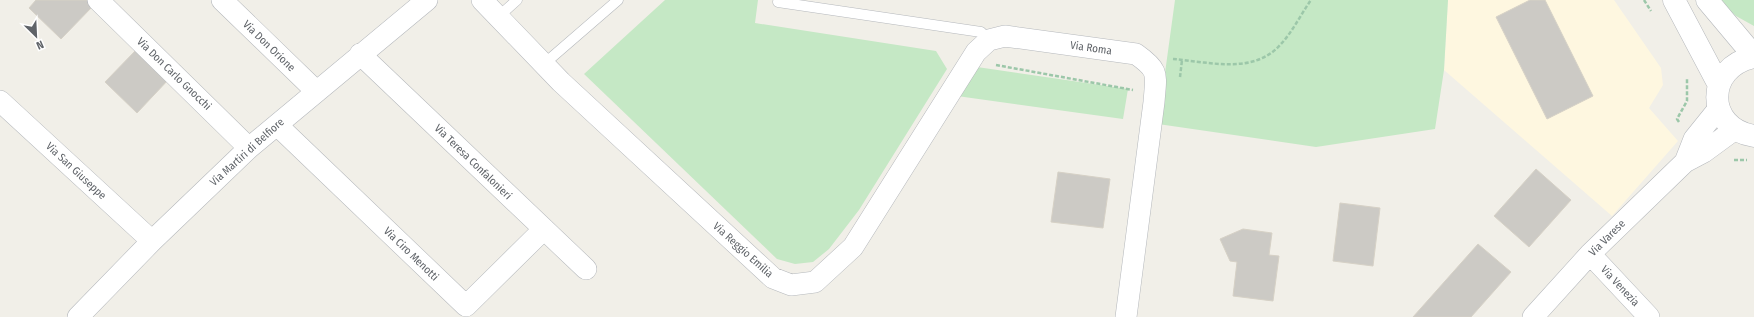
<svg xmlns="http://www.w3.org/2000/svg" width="1754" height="317" viewBox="0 0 1754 317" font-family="'Fira Sans Condensed',sans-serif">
<rect width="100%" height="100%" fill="#f1efe8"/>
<path fill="#fef7e0" d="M1448,0H1614L1661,68L1663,85L1649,108L1678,141L1612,216L1444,70Z"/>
<path fill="#c5e8c5" d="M665,0H758L755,23L936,51L947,69L859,210L829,249L813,262L795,264L777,259L584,74Z
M1175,0H1448L1444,70L1435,129L1316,147L1158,124Z
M1717,0H1754V26L1736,16Z
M977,67L1128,89L1123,119L957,96Z"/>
<path fill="#cccac5" stroke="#d6d1c6" d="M36,0H87L93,6L61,39L29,8Z
M1530,0H1545L1593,96L1547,119L1496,17Z
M137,49L169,79L137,113L105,82Z
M1536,169L1571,200L1529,247L1494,216Z
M1058,172L1110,179L1103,228L1051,222Z
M1340,203L1380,208L1373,266L1333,261Z
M1243,229L1272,233L1269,255L1279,256L1273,301L1233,296L1237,262L1230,261L1220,239Z
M1478,244L1511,272L1471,317H1413Z"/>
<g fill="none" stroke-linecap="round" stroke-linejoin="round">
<defs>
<path id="service" d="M778,2L981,32L989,40
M498,17L517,0
M544,64L618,0"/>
<path id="minor" d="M98,0L249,148
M222,0L316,91
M482,0L561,82L773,278L791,285L815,282L853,247L976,52L989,40L1005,36L1136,54C1160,71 1156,74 1154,102L1126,317
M360,54L586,269
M0,101L152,241
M277,125L466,306L544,229
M1685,162L1694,139L1719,108
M1590,254L1649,317
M78,317L152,241L249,148L427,0
M1533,317L1590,254L1685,162L1704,152L1734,130"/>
<path id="tertiary" d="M1674,0L1719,85
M1707,0L1754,56
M1754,57C1705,67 1705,128 1754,136"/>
</defs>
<use href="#service" stroke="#b5b8bc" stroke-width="11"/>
<use href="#minor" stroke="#b5b8bc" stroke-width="22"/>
<use href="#tertiary" stroke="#b5b8bc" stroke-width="23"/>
<path stroke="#9cc7a9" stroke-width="2.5" stroke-dasharray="4 2" stroke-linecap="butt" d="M1644,0L1651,11
M1173,59C1210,62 1254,75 1281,44C1293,31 1301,14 1311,0
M996,65L1133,90
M1180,77L1182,60
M1679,122L1677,119L1687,101V79
M1734,160H1747"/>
<use href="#service" stroke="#fff" stroke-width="10"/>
<use href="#minor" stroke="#fff" stroke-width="21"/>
<use href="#tertiary" stroke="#fff" stroke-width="22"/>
</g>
<g text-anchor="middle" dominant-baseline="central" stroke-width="3.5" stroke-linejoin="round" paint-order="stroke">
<g font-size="11" fill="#5f6368" stroke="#fff">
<text transform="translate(269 46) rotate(44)">Via Don Orione</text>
<text transform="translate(1091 48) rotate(8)">Via Roma</text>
<text transform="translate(174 74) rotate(44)">Via Don Carlo Gnocchi</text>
<text transform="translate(247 152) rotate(-42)">Via Martiri di Belfiore</text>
<text transform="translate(473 162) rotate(44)">Via Teresa Confalonieri</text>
<text transform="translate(76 171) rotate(43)">Via San Giuseppe</text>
<text transform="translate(1607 238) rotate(-45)">Via Varese</text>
<text transform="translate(743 250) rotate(42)">Via Reggio Emilia</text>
<text transform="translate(411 254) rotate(44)">Via Ciro Menotti</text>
<text transform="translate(1620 286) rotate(47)">Via Venezia</text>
</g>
</g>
<g transform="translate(36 36) rotate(156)" stroke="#ffffff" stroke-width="3" paint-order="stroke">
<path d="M0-3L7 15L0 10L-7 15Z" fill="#5f6368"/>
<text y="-6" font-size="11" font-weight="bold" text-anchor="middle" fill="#5f6368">N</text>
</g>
</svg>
